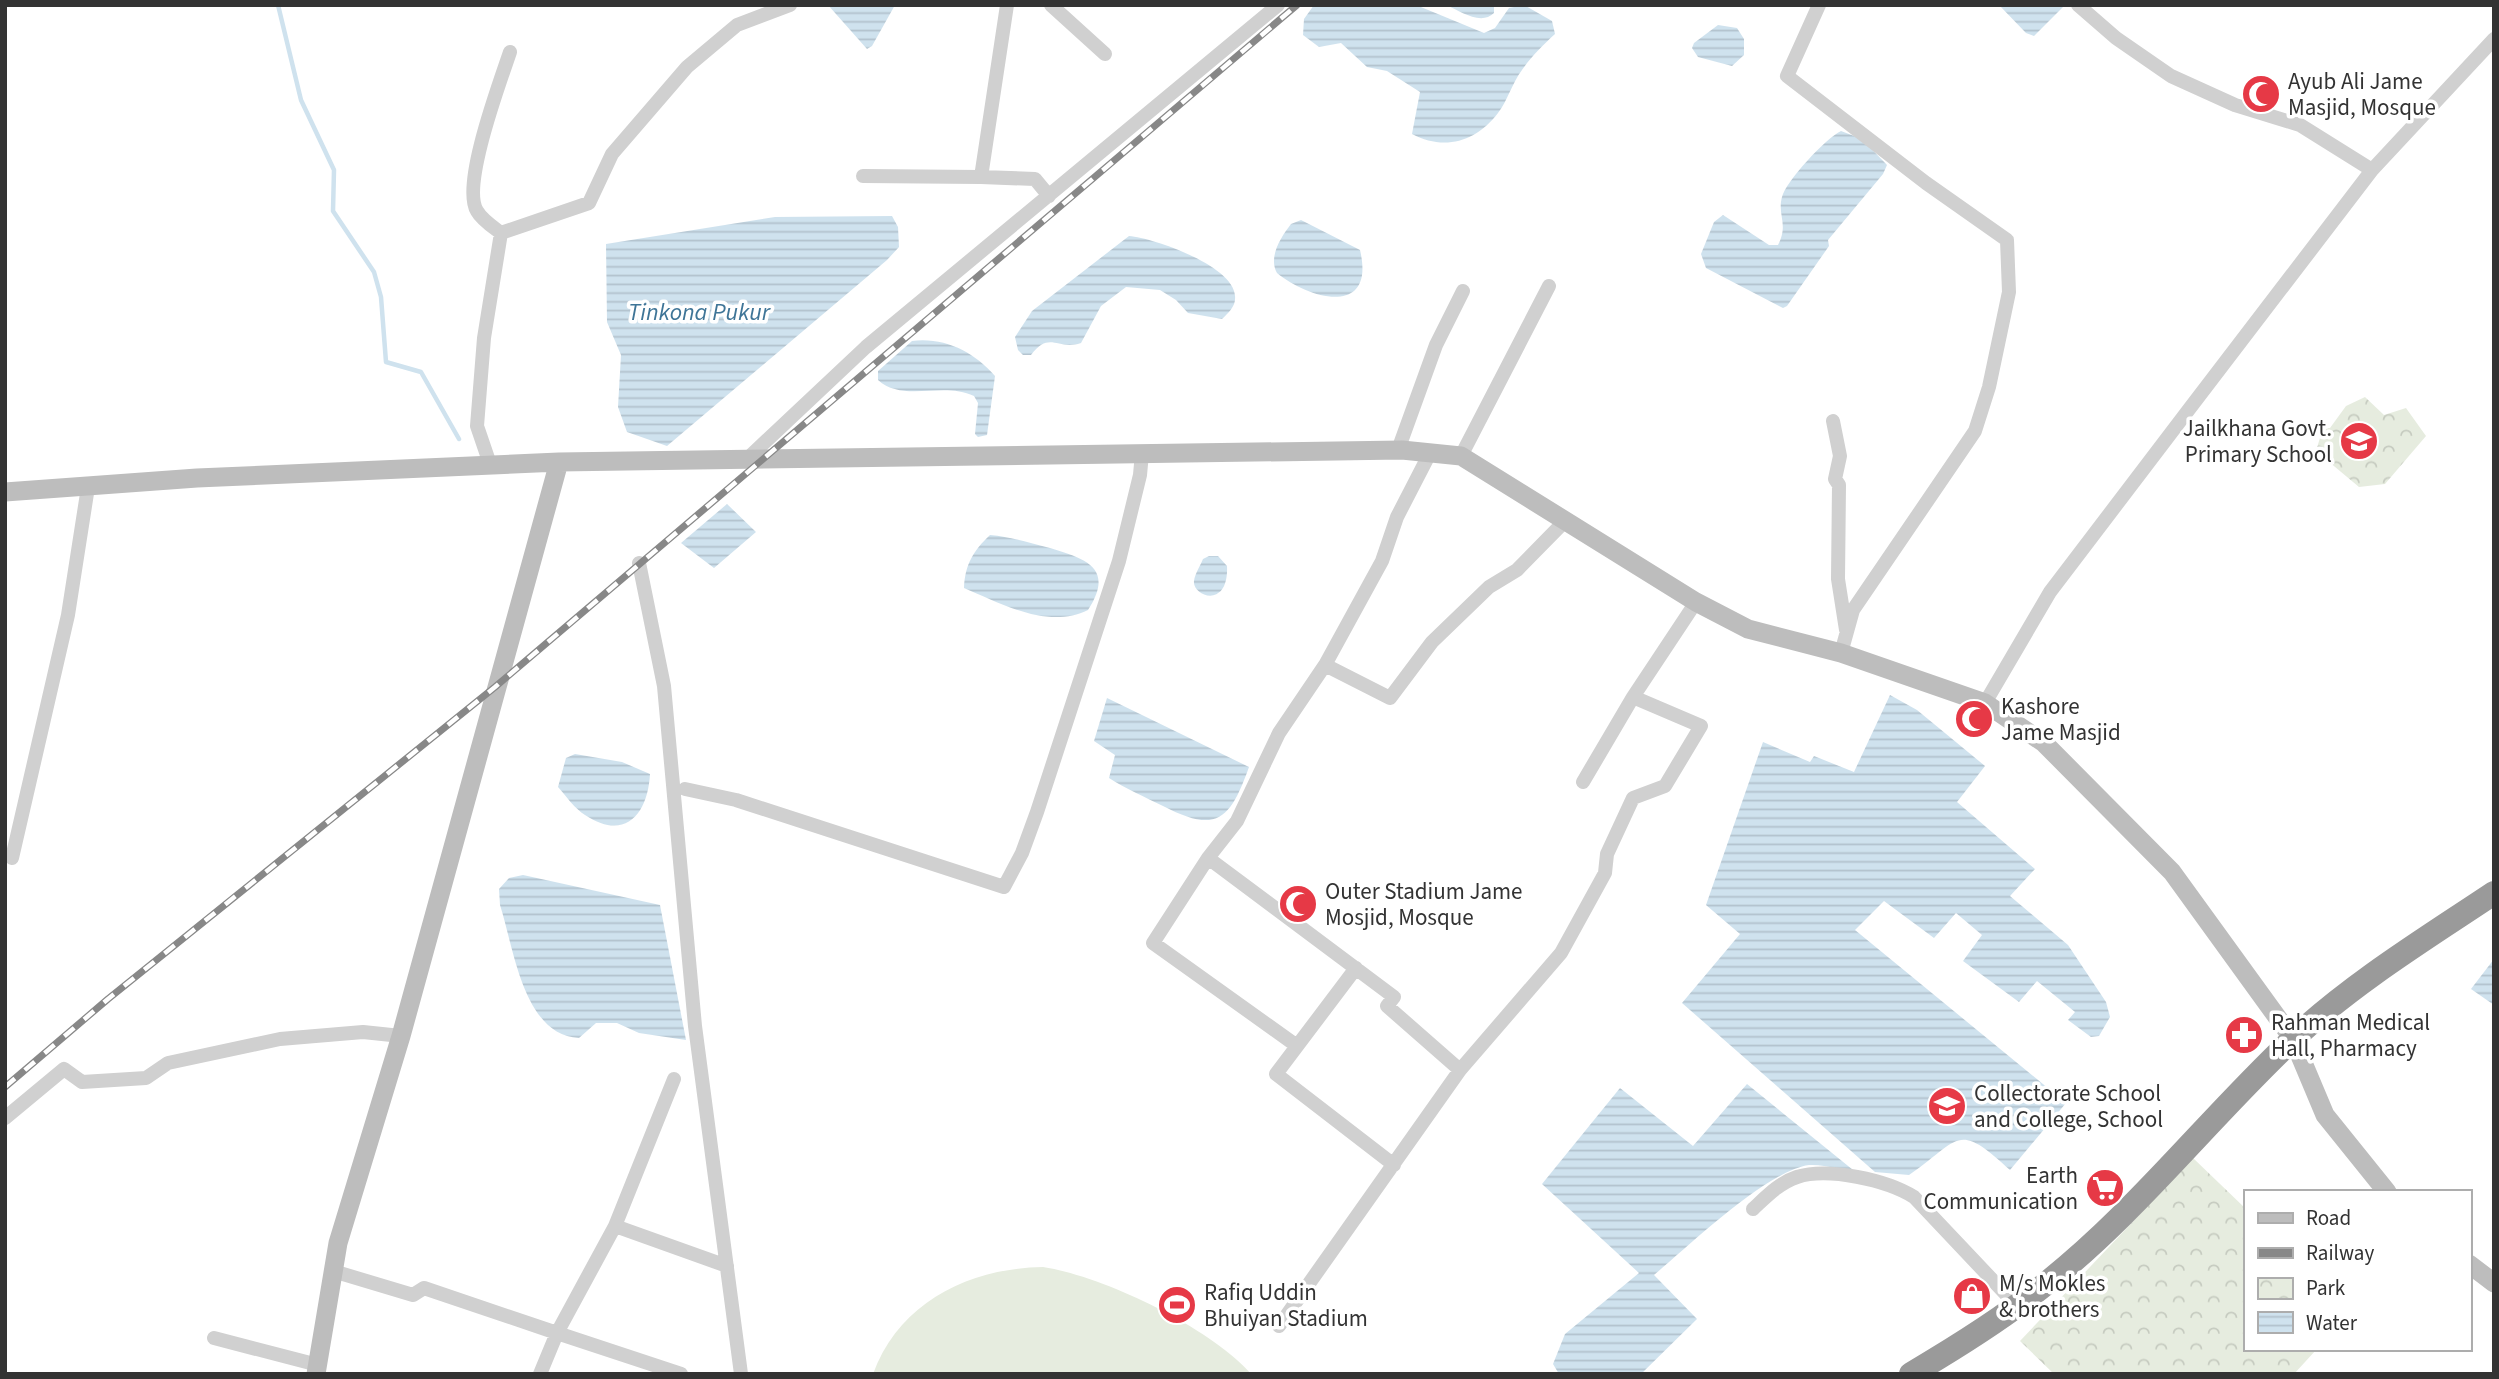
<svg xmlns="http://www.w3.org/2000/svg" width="2499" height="1379" viewBox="0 0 2499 1379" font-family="'Source Sans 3',sans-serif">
<defs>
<pattern id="park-crowns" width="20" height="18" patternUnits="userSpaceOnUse" patternTransform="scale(1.75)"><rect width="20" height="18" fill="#e6ecdf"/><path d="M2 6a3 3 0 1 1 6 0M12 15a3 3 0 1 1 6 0" fill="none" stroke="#c6cbc0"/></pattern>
<pattern id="water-rules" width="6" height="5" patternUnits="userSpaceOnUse" patternTransform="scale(1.75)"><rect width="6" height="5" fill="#cfe2ee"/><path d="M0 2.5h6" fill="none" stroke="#b2c2cd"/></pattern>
</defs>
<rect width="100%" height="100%" fill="#fff"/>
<path fill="url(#park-crowns)" d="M2365,397L2384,415L2406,408L2426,436L2385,484L2359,487L2316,451L2323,428H2330L2346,406Z
M2193,1158L2245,1208V1349L2316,1350L2294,1374H2054L2020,1341Z"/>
<path fill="#e6ecdf" d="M1043,1267C1103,1276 1211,1328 1251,1374H873C899,1302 970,1268 1043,1267Z"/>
<path fill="url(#water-rules)" d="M828,5H895L872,46L867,49Z
M1314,5H1416L1484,33L1495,28L1509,8L1524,5L1552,21L1555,34C1544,44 1530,58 1522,70C1512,83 1508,100 1498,113C1476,142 1444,151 1412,134L1420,92L1387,71L1367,67L1341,43L1319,47L1303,35L1304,19Z
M1446,5H1494V13C1481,26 1460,11 1446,5Z
M1999,5H2065L2034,36L2026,33Z
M1718,25L1737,28L1744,39V55L1732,66L1698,57L1692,48L1694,43Z
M1841,131L1862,139L1887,165L1883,174L1828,240L1829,246L1787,306L1783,308L1706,268L1701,254L1714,222L1723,215L1769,245H1778C1789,224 1777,215 1782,197C1786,181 1826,138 1841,131Z
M892,216L898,227L899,247L887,260L667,446L627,432L618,407L621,355L607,322L606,244L775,217Z
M1301,220L1360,250C1376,317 1310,300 1277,273C1268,257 1281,237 1291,224Z
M1129,236C1154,238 1234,266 1235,296C1236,306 1229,312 1222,319L1188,313L1176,300L1160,290L1126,287L1101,306L1081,343C1057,351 1050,330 1031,355H1023L1018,350L1015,337L1032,311Z
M912,341C945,337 974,352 995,376L987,435L978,437L975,434L978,403L974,396C943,381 903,403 878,380V371Z
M727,504L756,532L714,568L681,543Z
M990,535C1012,537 1029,543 1050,548C1086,559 1115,568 1088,610C1048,630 1000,603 964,588C965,565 973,551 990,535Z
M1209,556H1218L1227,566C1229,610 1192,596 1194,581C1195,574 1200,566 1203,559Z
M1890,695L1917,710L1985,766L1957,802L2035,869L2010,896L2068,945L2106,1002L2110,1017L2099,1036L2091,1037L2068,1020L2075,1012L2037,981L2019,1002L1963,961L1982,935L1956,913L1934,938L1884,901L1855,930L2066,1103L2010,1170C1956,1120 1961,1139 1909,1175L1875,1172L1682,1003L1740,934L1706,905L1763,742L1810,762L1814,756L1854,772Z
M1107,698L1249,767C1230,820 1217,834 1163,806C1145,797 1126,789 1109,778L1115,755L1094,741Z
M575,754L622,762L650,774C648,813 626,842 585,815C575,809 566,796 558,787L566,758Z
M523,875L660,905L686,1040L639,1033L617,1023H596L579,1038C523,1035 514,948 500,905L499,889L509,878Z
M2494,959V1005L2471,989Z
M1747,1084L1858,1174C1843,1170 1825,1164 1809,1165C1766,1171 1689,1246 1654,1275L1697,1319L1641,1374H1559L1553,1364L1565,1334L1639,1273L1542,1184L1620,1088L1693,1146Z"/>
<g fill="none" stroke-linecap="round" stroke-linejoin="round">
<path stroke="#cfe2ee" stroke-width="4.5" d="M278,5L301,100L334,170L333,211L374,272L381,297L386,362L421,372L459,439"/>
<path stroke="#d0d0d0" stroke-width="14" d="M1051,5L1105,54
M1819,5L1787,76L1926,183L2007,240L2009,292L1989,387L1975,431L1853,610L1841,653
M2078,5L2116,38L2171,76L2235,105L2300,125L2372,170
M863,176L981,177L1007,5
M981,177L1035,179L1049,196
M501,233C493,227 482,220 477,211C461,186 500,82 510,52
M1833,421L1840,456L1835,479L1839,485L1838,579L1846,630
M1398,450L1436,345L1463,291
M1461,456L1549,286
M748,458L866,347L1278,5
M491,467L477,426L484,338L501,233L589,203L612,154L687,67L737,25L790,5
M639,563L664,686L695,1026L741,1374
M1325,665L1382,561L1397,517L1430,453
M1985,703L2050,592L2190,408L2372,170L2494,39
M1583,782L1633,697L1696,602
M685,789L736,800L1004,887L1022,853L1037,812L1119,561L1140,475L1142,453
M12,858L68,615L88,487
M1208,858L1394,997L1387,1006L1460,1070
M1356,968L1276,1074L1394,1165
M1297,1046L1153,943L1208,858L1237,821L1279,733L1325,665L1390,698L1432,642L1489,587L1517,570L1565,521
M5,1118L64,1069L82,1082L146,1078L168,1063L280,1039L363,1032L401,1036
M1753,1209C1766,1197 1779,1183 1797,1177C1828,1167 1887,1180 1914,1197L2017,1306
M615,1226L674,1079
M333,1271L413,1295L424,1288L557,1333L615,1226L727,1266
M1279,1326L1460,1070L1561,953L1605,873L1607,854L1633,798L1665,786L1701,726L1633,697
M214,1338L318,1365
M540,1374L557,1333L681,1374"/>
<path stroke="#bdbdbd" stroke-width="19" d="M5,492L197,478L559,462L1402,450L1461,456L1696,602L1748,629L1841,653L1985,703L2044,743L2172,872L2293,1039L2325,1115L2387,1192
M2469,1264L2494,1283
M316,1374L338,1243L401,1036L559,462"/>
<path stroke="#9a9a9a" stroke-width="24" d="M1911,1374C1957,1347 2002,1319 2043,1286C2135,1214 2208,1119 2292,1040C2353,983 2425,939 2494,893"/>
<defs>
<path id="rail" d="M5,1087L108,999L495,687L1297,5"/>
</defs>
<use href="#rail" stroke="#888" stroke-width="7"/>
<use href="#rail" stroke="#fff" stroke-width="4.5" stroke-dasharray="13" stroke-linecap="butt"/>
</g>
<defs>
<symbol id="mosque-disc" viewBox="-11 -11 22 22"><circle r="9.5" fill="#e63946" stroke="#fff"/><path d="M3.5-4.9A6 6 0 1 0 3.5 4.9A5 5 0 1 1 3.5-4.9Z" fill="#fff"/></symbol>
<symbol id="school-disc" viewBox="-11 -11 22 22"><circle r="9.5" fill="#e63946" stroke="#fff"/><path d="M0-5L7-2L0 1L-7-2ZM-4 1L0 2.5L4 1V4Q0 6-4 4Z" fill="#fff"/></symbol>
<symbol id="pharmacy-disc" viewBox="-11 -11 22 22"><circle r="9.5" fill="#e63946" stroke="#fff"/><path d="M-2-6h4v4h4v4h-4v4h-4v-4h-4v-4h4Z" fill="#fff"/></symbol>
<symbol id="supermarket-disc" viewBox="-11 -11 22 22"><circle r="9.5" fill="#e63946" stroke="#fff"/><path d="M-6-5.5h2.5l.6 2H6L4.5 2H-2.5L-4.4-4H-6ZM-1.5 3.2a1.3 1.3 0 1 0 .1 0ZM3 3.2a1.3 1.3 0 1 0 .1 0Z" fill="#fff"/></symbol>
<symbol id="shop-disc" viewBox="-11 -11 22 22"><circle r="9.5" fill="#e63946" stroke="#fff"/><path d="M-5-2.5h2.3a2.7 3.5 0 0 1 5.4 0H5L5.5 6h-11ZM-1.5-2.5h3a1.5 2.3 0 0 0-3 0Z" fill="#fff"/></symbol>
<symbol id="stadium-disc" viewBox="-11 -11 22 22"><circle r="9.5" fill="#e63946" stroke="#fff"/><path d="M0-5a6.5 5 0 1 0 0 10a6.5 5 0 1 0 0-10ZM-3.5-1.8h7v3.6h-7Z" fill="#fff"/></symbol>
</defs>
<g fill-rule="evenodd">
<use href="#mosque-disc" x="2239" y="72" width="44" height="44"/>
<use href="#school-disc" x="2337" y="419" width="44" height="44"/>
<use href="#mosque-disc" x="1952" y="697" width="44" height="44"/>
<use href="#mosque-disc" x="1276" y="882" width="44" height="44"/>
<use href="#pharmacy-disc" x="2222" y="1013" width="44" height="44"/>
<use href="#school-disc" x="1925" y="1084" width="44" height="44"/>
<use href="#supermarket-disc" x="2083" y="1166" width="44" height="44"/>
<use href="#shop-disc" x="1950" y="1274" width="44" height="44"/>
<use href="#stadium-disc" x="1155" y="1283" width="44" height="44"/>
</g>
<g text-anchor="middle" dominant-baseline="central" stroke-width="7" stroke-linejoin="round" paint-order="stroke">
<g font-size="23" fill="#333" stroke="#fff" text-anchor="start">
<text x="2288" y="81">Ayub Ali Jame<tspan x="2288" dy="26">Masjid, Mosque</tspan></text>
<text x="2332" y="428" text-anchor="end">Jailkhana Govt.<tspan x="2332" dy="26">Primary School</tspan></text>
<text x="2001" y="706">Kashore<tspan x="2001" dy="26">Jame Masjid</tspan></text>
<text x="1325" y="891">Outer Stadium Jame<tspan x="1325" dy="26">Mosjid, Mosque</tspan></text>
<text x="2271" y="1022">Rahman Medical<tspan x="2271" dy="26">Hall, Pharmacy</tspan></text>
<text x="1974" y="1093">Collectorate School<tspan x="1974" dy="26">and College, School</tspan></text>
<text x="2078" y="1175" text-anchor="end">Earth<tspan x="2078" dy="26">Communication</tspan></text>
<text x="1999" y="1283">M/s Mokles<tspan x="1999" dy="26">&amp; brothers</tspan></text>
<text x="1204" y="1292">Rafiq Uddin<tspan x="1204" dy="26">Bhuiyan Stadium</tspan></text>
</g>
<g font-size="24" font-style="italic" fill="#3f7597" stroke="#fff">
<text x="699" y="312">Tinkona Pukur</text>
</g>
</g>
<rect width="2499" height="1379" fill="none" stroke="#333333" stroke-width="14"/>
<rect x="2244" y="1190" width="228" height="161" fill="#ffffff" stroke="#adadad" stroke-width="2"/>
<rect x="2258" y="1213" width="35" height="10" fill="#bdbdbd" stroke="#adadad" stroke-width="2"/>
<text x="2306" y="1225" font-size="21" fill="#333333">Road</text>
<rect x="2258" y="1248" width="35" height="10" fill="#888888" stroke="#adadad" stroke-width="2"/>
<text x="2306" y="1260" font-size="21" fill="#333333">Railway</text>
<rect x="2258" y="1278" width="35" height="21" fill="url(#park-crowns)" stroke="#adadad" stroke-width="2"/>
<text x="2306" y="1295" font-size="21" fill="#333333">Park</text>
<rect x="2258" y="1312" width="35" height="21" fill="url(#water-rules)" stroke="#adadad" stroke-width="2"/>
<text x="2306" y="1330" font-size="21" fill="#333333">Water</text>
</svg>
